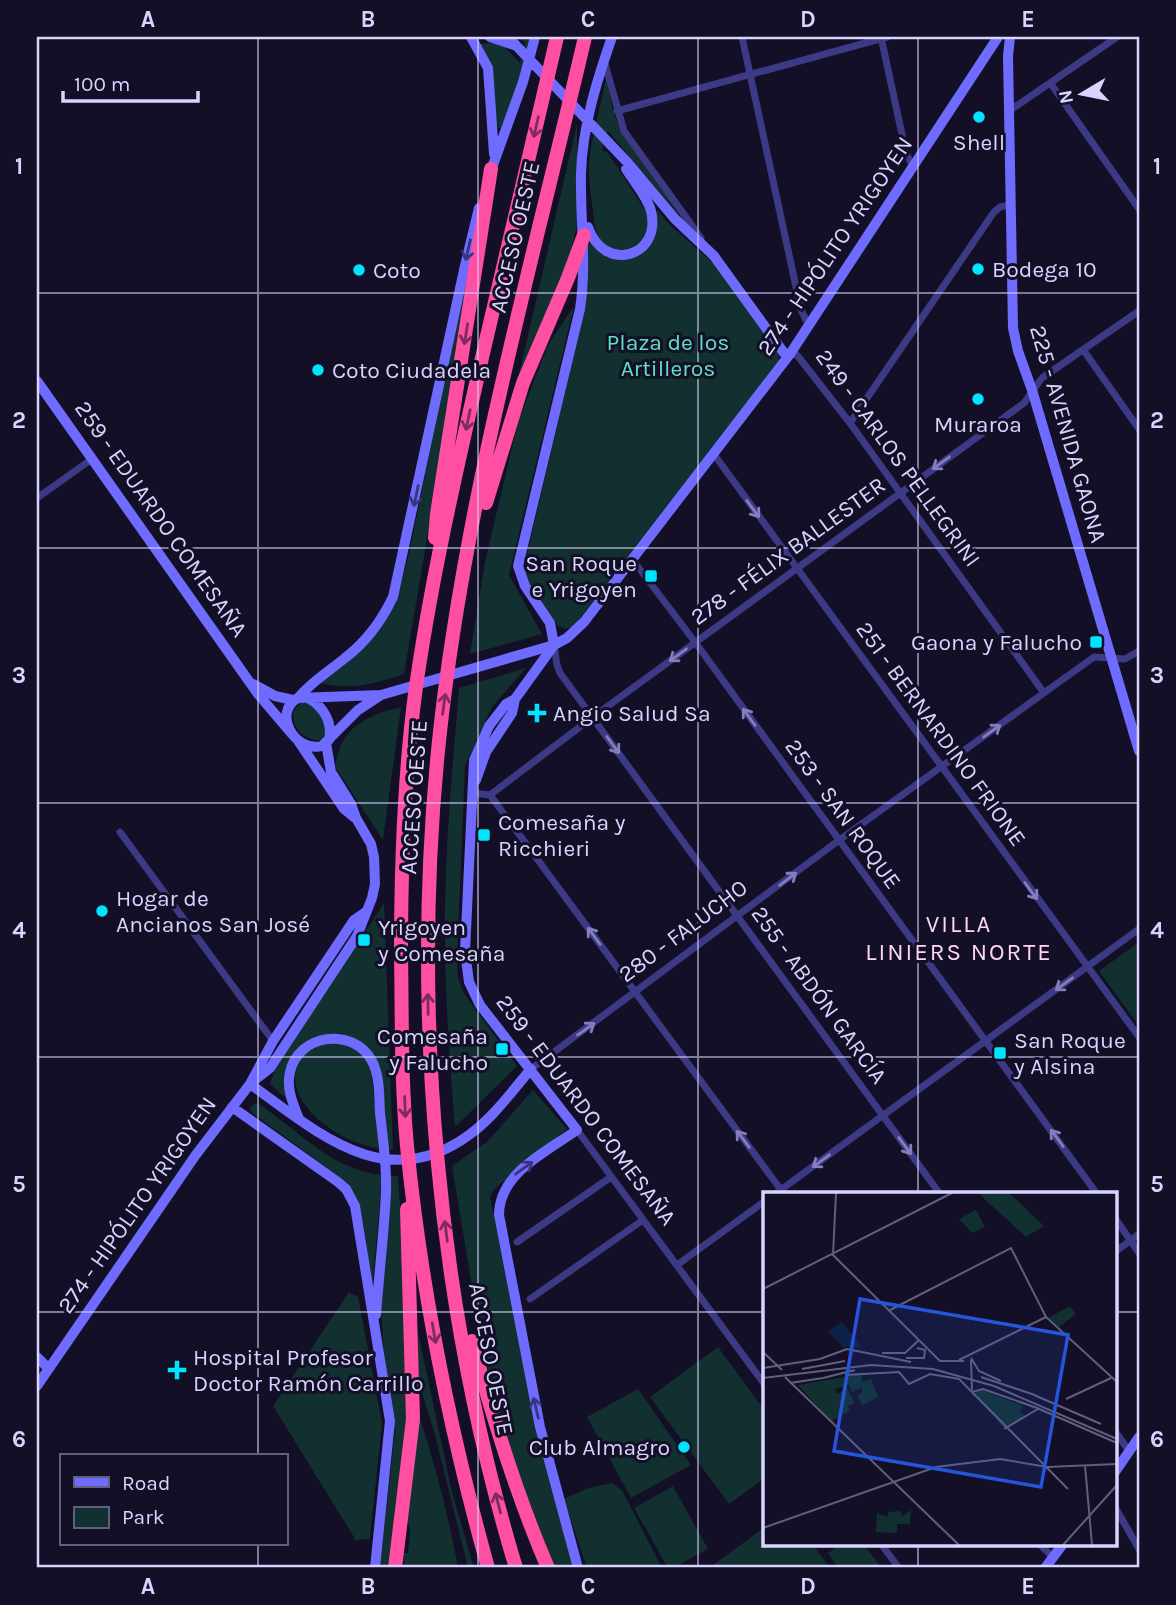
<svg xmlns="http://www.w3.org/2000/svg" width="1176" height="1605" viewBox="0 0 1176 1605" font-family="Karla,sans-serif">
<rect width="100%" height="100%" fill="#130f26"/>
<path fill="#12302f" d="M519,37H531L516,88L501,128H498L480,44C505,41 505,48 520,63L525,43Z
M606,78L613,110L620,130L690,228L608,131L602,150L608,153L647,213C653,243 619,265 601,242C595,233 594,221 593,211C591,195 588,178 589,162C592,134 601,105 606,78Z
M577,124V225L567,269L522,374H519Z
M483,209L404,674C374,684 349,691 318,682L378,631L396,604L410,549L466,275Z
M655,211H658L668,223L716,266L778,352L779,360L573,627L565,629L558,626L526,579L523,571L586,304L588,242L608,258L619,260L643,252L656,234Z
M574,306L509,575L542,634L470,654L485,562L518,422L548,345Z
M526,668L492,707L465,766L457,957L458,978L465,995L517,1066L455,1127C449,1054 444,981 445,908C446,834 453,762 459,688Z
M308,700C317,712 334,726 322,740C297,743 279,709 308,700Z
M401,707L383,840L335,767C341,727 365,716 401,707Z
M384,903L393,1149L386,1150L378,1065L365,1046L341,1033L316,1037L296,1049L284,1074L289,1101L270,1084L276,1067Z
M1139,942V1026L1099,971Z
M347,1044L364,1057L371,1068L379,1148C345,1146 283,1105 297,1066C300,1058 310,1047 319,1045C328,1043 338,1044 347,1044Z
M533,1090L567,1129L493,1190L490,1197L538,1441L575,1568H555L513,1462L483,1353L452,1166L487,1142Z
M255,1103C265,1106 273,1115 282,1121C313,1145 341,1171 382,1175L373,1281H371C366,1247 367,1207 344,1180L251,1112L250,1108Z
M390,1176H398L406,1291L410,1421L391,1568H380L395,1430L385,1366L381,1309Z
M349,1292L358,1297L382,1423L370,1539L354,1540V1537L273,1406Z
M414,1314L452,1492L474,1568H468L435,1435L416,1373Z
M718,1347L765,1411V1478L729,1504L650,1397Z
M638,1389L691,1465L631,1498L587,1417Z
M419,1415C435,1465 449,1516 458,1568H405L403,1553H408L410,1535L409,1525L406,1524Z
M612,1483L622,1490L662,1568H587L564,1499L588,1488Z
M673,1486L708,1549L673,1568H668L634,1508Z
M765,1527V1544H812L830,1568H709Z
M841,1544H863L882,1568H838L828,1553Z"/>
<g fill="none" stroke-linecap="round" stroke-linejoin="round">
<path stroke="#3d3a85" stroke-width="7" d="M742,37L801,310L809,326
M881,37L906,153L913,167
M605,64L624,131L701,238
M1051,84L1139,209
M617,111L887,37
M1009,111L1117,37
M1084,351L1139,429
M790,354L797,355L850,423L1044,693
M850,423L994,212L1000,207L1010,205
M713,453L1139,1037
M37,498L92,459
M632,559L695,642L1097,1194
M554,645L557,665L560,673L940,1194
M473,793L490,795L784,1194
M490,795L593,717L1024,403L1042,378L1139,311
M120,832L273,1041
M531,1069L838,841L1094,657L1125,659L1139,651
M577,1130L765,1385
M775,1194L1139,929
M1115,1218L1139,1253
M517,1242L611,1177
M1115,1252L1139,1234
M677,1265L765,1201
M530,1299L643,1220
M1115,1431L1129,1451
M1115,1507L1139,1549
M881,1544L899,1568
M1039,1544L1053,1557"/>
<path stroke="#6f6bff" stroke-width="10" d="M471,37L488,68L494,154
M490,37L514,45
M508,37L628,163L675,219L714,256L784,353L790,354
M1010,37L1008,56L1013,328L1018,351L1032,390L1139,751
M489,176L523,82L535,37
M588,227C604,274 662,257 651,211C647,196 634,182 626,169
M37,381L258,694L292,734
M554,645L550,623L525,586L518,566L580,309C587,264 580,220 581,174C582,128 597,80 612,37
M253,684L275,696L293,700
M381,695L358,710L322,746C294,753 272,712 298,698L381,695L554,645
M298,698C312,681 328,672 345,658C366,642 381,622 393,597L464,270L479,208
M308,698C323,706 333,722 329,740
M299,742L344,809L355,818
M476,780L486,752L512,713L515,699
M252,1082L270,1068L357,936L372,898L375,884L374,857L371,844L356,818L351,804L331,772L326,743
M250,1084C317,1132 386,1196 469,1135C493,1118 512,1091 531,1069
M232,1107L338,1182L346,1189L355,1206L390,1421L375,1568
M299,1119C293,1104 286,1088 290,1072C298,1034 353,1026 372,1061C380,1076 379,1096 380,1113C383,1139 387,1166 386,1192C384,1233 379,1274 376,1315
M37,1357L48,1368
M37,1386L195,1156L250,1084L273,1041L354,920L367,911
M1115,1472L1139,1437
M578,1568L540,1427L499,1215C499,1173 546,1152 577,1130L480,1005L469,982L465,952L474,760L489,726L506,704L515,699L554,645L567,638L584,622L790,354L998,37
M1045,1568L1063,1544"/>
<path stroke="#ff4fa3" stroke-width="14" d="M486,503L523,383L568,278L584,235
M435,538L437,514L491,169
M472,1341C493,1419 516,1494 548,1568
M395,1568L413,1419L407,1209
M488,1568C450,1431 421,1289 407,1146C401,1082 402,1016 401,951C401,866 404,779 415,694C431,578 458,463 484,349C509,245 533,141 557,37
M516,1568C437,1307 411,1012 439,741C464,504 531,268 585,37"/>
</g>
<defs><path id="oneway-shaft" d="M-6 0H5M1.5-3L5.5 0L1.5 3" fill="none" stroke-width="1.6" stroke-linecap="round" stroke-linejoin="round" transform="scale(1.75)"/></defs>
<g stroke="#7d2c5e">
<use href="#oneway-shaft" transform="translate(536 127) rotate(103)"/>
<use href="#oneway-shaft" transform="translate(466 334) rotate(99)"/>
<use href="#oneway-shaft" transform="translate(468 420) rotate(102)"/>
<use href="#oneway-shaft" transform="translate(444 704) rotate(-82)"/>
<use href="#oneway-shaft" transform="translate(428 1004) rotate(-91)"/>
<use href="#oneway-shaft" transform="translate(405 1107) rotate(88)"/>
<use href="#oneway-shaft" transform="translate(446 1231) rotate(-97)"/>
<use href="#oneway-shaft" transform="translate(434 1333) rotate(80)"/>
<use href="#oneway-shaft" transform="translate(498 1503) rotate(-104)"/>
</g>
<g stroke="#38347d">
<use href="#oneway-shaft" transform="translate(468 250) rotate(103)"/>
<use href="#oneway-shaft" transform="translate(416 496) rotate(102)"/>
<use href="#oneway-shaft" transform="translate(524 1168) rotate(-36)"/>
<use href="#oneway-shaft" transform="translate(536 1408) rotate(-103)"/>
</g>
<g stroke="#837fbc">
<use href="#oneway-shaft" transform="translate(941 463) rotate(144)"/>
<use href="#oneway-shaft" transform="translate(753 509) rotate(54)"/>
<use href="#oneway-shaft" transform="translate(678 655) rotate(144)"/>
<use href="#oneway-shaft" transform="translate(749 717) rotate(-126)"/>
<use href="#oneway-shaft" transform="translate(992 731) rotate(-36)"/>
<use href="#oneway-shaft" transform="translate(613 745) rotate(54)"/>
<use href="#oneway-shaft" transform="translate(788 879) rotate(-37)"/>
<use href="#oneway-shaft" transform="translate(1031 891) rotate(54)"/>
<use href="#oneway-shaft" transform="translate(594 936) rotate(-126)"/>
<use href="#oneway-shaft" transform="translate(1064 984) rotate(144)"/>
<use href="#oneway-shaft" transform="translate(586 1029) rotate(-35)"/>
<use href="#oneway-shaft" transform="translate(1057 1138) rotate(-126)"/>
<use href="#oneway-shaft" transform="translate(743 1139) rotate(-127)"/>
<use href="#oneway-shaft" transform="translate(905 1146) rotate(54)"/>
<use href="#oneway-shaft" transform="translate(821 1161) rotate(144)"/>
</g>
<path fill="none" stroke="#d9d4ff" stroke-width="2" stroke-opacity="0.55" d="M258,37V1456M478,37V1568M698,37V1568M918,37V1194M37,293H1139M37,548H1139M37,803H1139M37,1057H1139M37,1312H765M1115,1312H1139M258,1544V1568M918,1544V1568"/>
<g fill="#00e5ff" stroke="#130f26" stroke-width="2.5">
<circle cx="979" cy="117" r="7"/>
<circle cx="978" cy="269" r="7"/>
<circle cx="359" cy="270" r="7"/>
<circle cx="318" cy="370" r="7"/>
<circle cx="978" cy="399" r="7"/>
<rect x="644" y="569" width="14" height="14" rx="3.5"/>
<rect x="1089" y="635" width="14" height="14" rx="3.5"/>
<path d="M533.5 702.5h7v7h7v7h-7v7h-7v-7h-7v-7h7z"/>
<rect x="477" y="828" width="14" height="14" rx="3.5"/>
<circle cx="102" cy="911" r="7"/>
<rect x="357" y="933" width="14" height="14" rx="3.5"/>
<rect x="495" y="1042" width="14" height="14" rx="3.5"/>
<rect x="993" y="1046" width="14" height="14" rx="3.5"/>
<path d="M173.5 1359.5h7v7h7v7h-7v7h-7v-7h-7v-7h7z"/>
<circle cx="684" cy="1447" r="7"/>
</g>
<g text-anchor="middle" dominant-baseline="central" stroke-width="6" stroke-linejoin="round" paint-order="stroke">
<g font-size="23" fill="#d9d4ff" stroke="#130f26" text-anchor="start">
<text x="979" y="142" text-anchor="middle">Shell</text>
<text x="992" y="269">Bodega 10</text>
<text x="373" y="270">Coto</text>
<text x="332" y="370">Coto Ciudadela</text>
<text x="978" y="424" text-anchor="middle">Muraroa</text>
<text x="637" y="563" text-anchor="end">San Roque<tspan x="637" dy="26">e Yrigoyen</tspan></text>
<text x="1082" y="642" text-anchor="end">Gaona y Falucho</text>
<text x="553" y="713">Angio Salud Sa</text>
<text x="498" y="822">Comesaña y<tspan x="498" dy="26">Ricchieri</tspan></text>
<text x="116" y="898">Hogar de<tspan x="116" dy="26">Ancianos San José</tspan></text>
<text x="378" y="927">Yrigoyen<tspan x="378" dy="26">y Comesaña</tspan></text>
<text x="488" y="1036" text-anchor="end">Comesaña<tspan x="488" dy="26">y Falucho</tspan></text>
<text x="1014" y="1040">San Roque<tspan x="1014" dy="26">y Alsina</tspan></text>
<text x="193" y="1357">Hospital Profesor<tspan x="193" dy="26">Doctor Ramón Carrillo</tspan></text>
<text x="670" y="1447" text-anchor="end">Club Almagro</text>
</g>
<g font-size="23" fill="#d9d4ff" stroke="#130f26">
<text transform="translate(515 237) rotate(-77)">ACCESO OESTE</text>
<text transform="translate(835 246) rotate(-56)">274 - HIPÓLITO YRIGOYEN</text>
<text transform="translate(1068 434) rotate(74)">225 - AVENIDA GAONA</text>
<text transform="translate(898 458) rotate(54)">249 - CARLOS PELLEGRINI</text>
<text transform="translate(161 519) rotate(55)">259 - EDUARDO COMESAÑA</text>
<text transform="translate(788 551) rotate(-36)">278 - FÉLIX BALLESTER</text>
<text transform="translate(941 734) rotate(54)">251 - BERNARDINO FRIONE</text>
<text transform="translate(414 797) rotate(-86)">ACCESO OESTE</text>
<text transform="translate(843 814) rotate(54)">253 - SAN ROQUE</text>
<text transform="translate(683 931) rotate(-37)">280 - FALUCHO</text>
<text transform="translate(819 995) rotate(54)">255 - ABDÓN GARCÍA</text>
<text transform="translate(586 1110) rotate(53)">259 - EDUARDO COMESAÑA</text>
<text transform="translate(137 1205) rotate(-55)">274 - HIPÓLITO YRIGOYEN</text>
<text transform="translate(491 1359) rotate(79)">ACCESO OESTE</text>
</g>
<g font-size="23" fill="#5fe0c0" stroke="#130f26">
<text x="668" y="342">Plaza de los<tspan x="668" dy="26">Artilleros</tspan></text>
</g>
<g font-size="24" letter-spacing="2" fill="#ffd6f0" stroke="#130f26">
<text x="959" y="924">VILLA<tspan x="959" dy="28">LINIERS NORTE</tspan></text>
</g>
</g>
<g transform="translate(763 1192)">
<rect width="354" height="354" fill="#130f26"/>
<path d="M215,1H246L281,34L263,45ZM213,18L222,35L209,41L196,27ZM307,114L313,122L296,135L285,126ZM98,182L99,190L108,187L115,205L99,213L94,203L100,200L96,190L98,196L89,200L85,193L72,197L74,202L84,196L92,211L85,214L87,219L68,229L35,193ZM219,198L260,214L257,220L263,224L241,236L211,202ZM148,318L147,332H134V341L113,340L114,321L125,325V320L138,319L139,324Z" fill="#12302f"/>
<path d="M79,130L98,155H80L65,140Z" fill="#0c2248"/>
<path fill="none" stroke="#625e7d" stroke-width="2" d="M73,1L70,63L177,169H201M0,97L189,1M127,118L248,56L283,125L354,190M84,157L148,170M0,160L19,178M119,161H142L156,148M143,166H161L162,158L154,156M208,166L216,179L238,189M196,168L283,125M208,168L209,198M0,176L57,167L84,157M39,177L82,169M82,183L136,180L146,192L167,182L196,187L305,297M22,185L196,353M218,185L272,203M0,186L108,173L170,177L231,194L354,247M60,186L92,178M27,191L60,186M209,200L220,197L274,216L354,251M271,203L338,232M303,207L348,186M241,237L275,217M322,273L329,353M0,336L173,275L237,267L284,275L354,272M300,353L354,293"/>
<path fill="#2655da" fill-opacity="0.15" stroke="#2655da" stroke-width="3.5" d="M97,107L305,143L278,295L71,259Z"/>
<rect width="354" height="354" fill="none" stroke="#d9d4ff" stroke-width="3.5"/>
</g>
<rect width="1176" height="1605" fill="none" stroke="#130f26" stroke-width="77"/>
<rect x="60" y="1454" width="228" height="91" fill="#130f26" stroke="#625e7d" stroke-width="2"/>
<rect x="74" y="1477" width="35" height="10" fill="#6f6bff" stroke="#625e7d" stroke-width="2"/>
<text x="122" y="1490" font-size="21" fill="#d9d4ff">Road</text>
<rect x="74" y="1507" width="35" height="21" fill="#12302f" stroke="#625e7d" stroke-width="2"/>
<text x="122" y="1524" font-size="21" fill="#d9d4ff">Park</text>
<g transform="translate(1082 94) rotate(260)" stroke="#130f26" stroke-width="5" paint-order="stroke">
<path d="M0-5L12 26L0 18L-12 26Z" fill="#d9d4ff"/>
<text y="-10" font-size="19" font-weight="bold" text-anchor="middle" fill="#d9d4ff">N</text>
</g>
<path d="M63 91v10h135v-10" fill="none" stroke="#d9d4ff" stroke-width="3.5"/>
<text x="74" y="91" font-size="21" fill="#d9d4ff" stroke="#130f26" stroke-width="5" paint-order="stroke">100 m</text>
<rect x="38" y="38" width="1100" height="1528" fill="none" stroke="#d9d4ff" stroke-width="2.5"/>
<g font-size="23" text-anchor="middle" font-weight="bold" fill="#d9d4ff">
<text x="148" y="27">A</text>
<text x="368" y="27">B</text>
<text x="588" y="27">C</text>
<text x="808" y="27">D</text>
<text x="1028" y="27">E</text>
<text x="19" y="174">1</text>
<text x="1157" y="174">1</text>
<text x="19" y="428">2</text>
<text x="1157" y="428">2</text>
<text x="19" y="683">3</text>
<text x="1157" y="683">3</text>
<text x="19" y="938">4</text>
<text x="1157" y="938">4</text>
<text x="19" y="1192">5</text>
<text x="1157" y="1192">5</text>
<text x="19" y="1447">6</text>
<text x="1157" y="1447">6</text>
<text x="148" y="1594">A</text>
<text x="368" y="1594">B</text>
<text x="588" y="1594">C</text>
<text x="808" y="1594">D</text>
<text x="1028" y="1594">E</text>
</g>
</svg>
